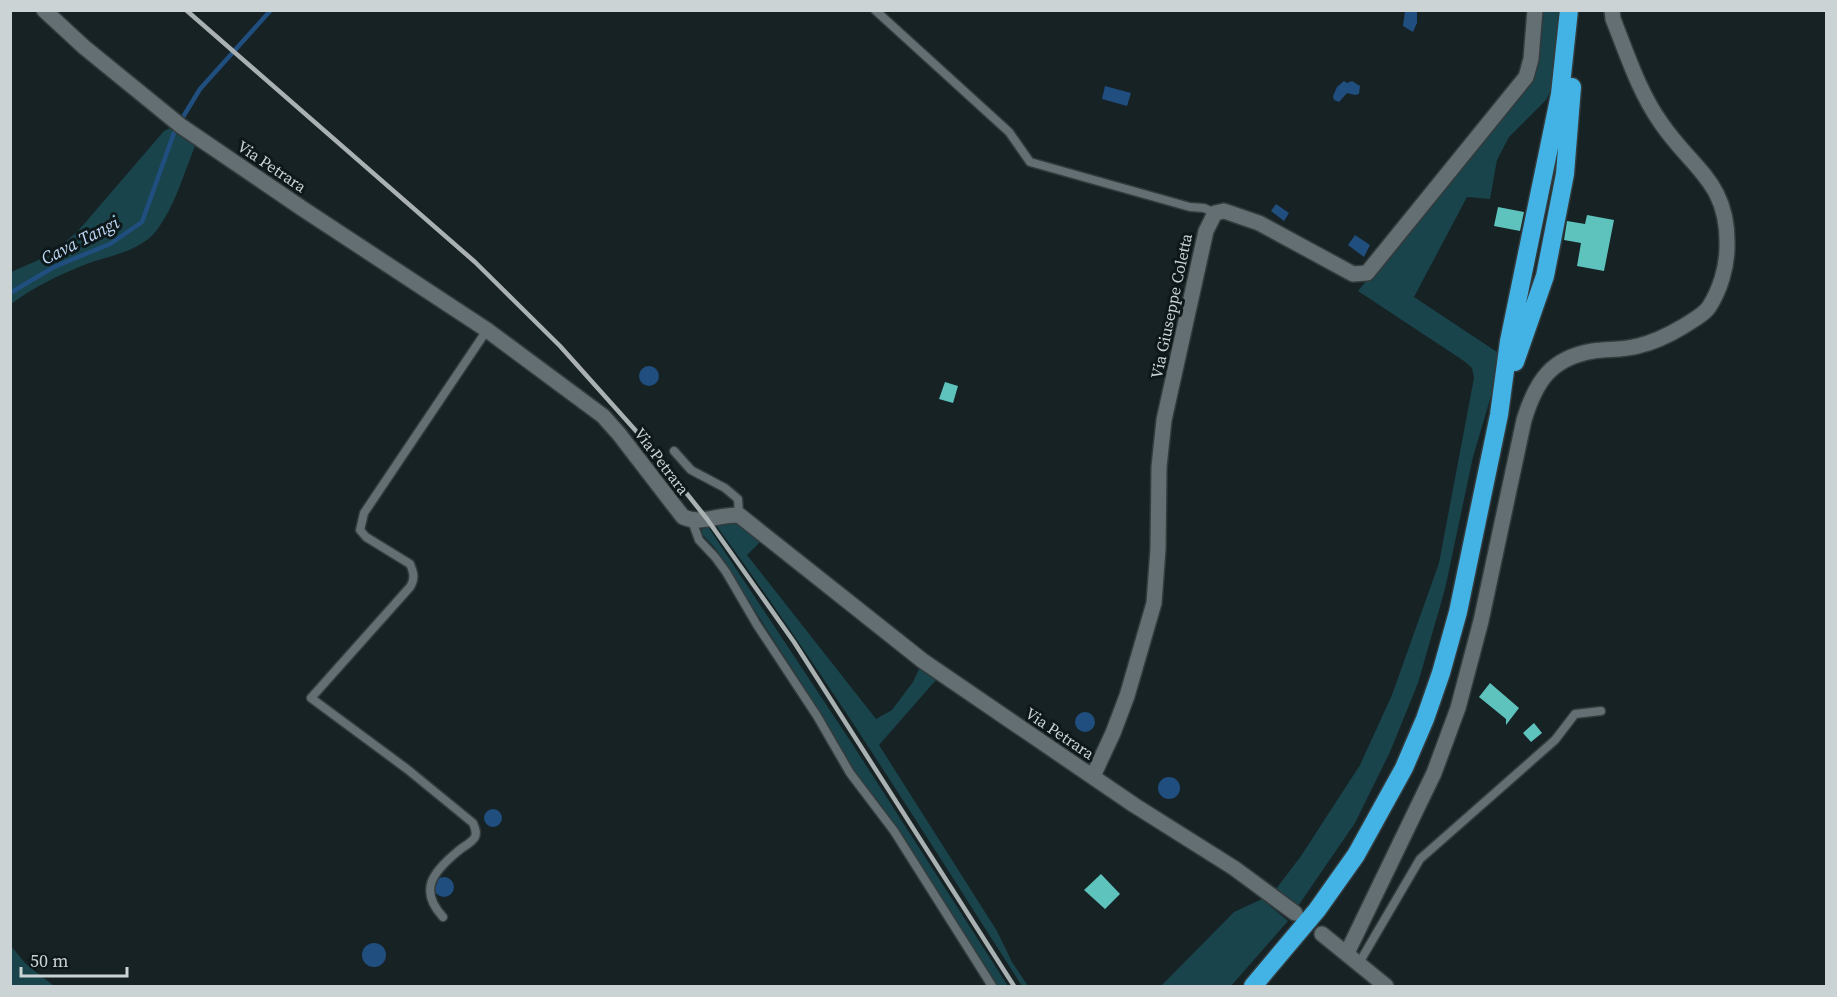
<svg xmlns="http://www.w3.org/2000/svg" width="1837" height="997" viewBox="0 0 1837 997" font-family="'Source Serif 4',serif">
<rect width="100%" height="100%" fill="#172224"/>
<path fill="#19444b" d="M1541,11H1563L1554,84L1546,100L1509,137L1497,160L1490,199L1467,197L1414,297L1500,354L1493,389L1473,457L1445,589L1418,683L1390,752L1355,823L1298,906L1276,889L1301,856L1360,765L1392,695L1439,563L1474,378L1472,368L1464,361L1358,291L1531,80L1537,67Z
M170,128L195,146C184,173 175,206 157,230C139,253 109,255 84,265C59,275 32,288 11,304V272L50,255L78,231L164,131Z
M728,520L741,525L761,541L747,555L876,719L892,710L913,682L919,669L936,680L879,745L997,931L1012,962L1028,986H1022C922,830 823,671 713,521Z
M703,528H709L853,745L1008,986H996L907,844L881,805L853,771L805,689L715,548L700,532Z
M1262,899L1288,921L1231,986H1161L1234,912Z
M11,946L25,963L54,986H11Z"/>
<path fill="#204e7e" d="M1405,11H1417V23L1413,32L1403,26Z
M1344,81L1347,83L1352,81L1360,86L1359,94L1355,95L1347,93L1339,102L1334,100L1333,96L1337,87Z
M1105,86L1131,93L1127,106L1102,99Z
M1276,204L1289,213L1284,221L1271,211Z
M1355,235L1370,245L1364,257L1348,245Z
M639 376a10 10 0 1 1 20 0a10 10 0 1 1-20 0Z
M1075 722a10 10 0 1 1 20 0a10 10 0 1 1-20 0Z
M1158 788a11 11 0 1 1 22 0a11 11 0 1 1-22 0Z
M484 818a9 9 0 1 1 18 0a9 9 0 1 1-18 0Z
M434 887a10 10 0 1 1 20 0a10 10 0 1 1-20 0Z
M362 955a12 12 0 1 1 24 0a12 12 0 1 1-24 0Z"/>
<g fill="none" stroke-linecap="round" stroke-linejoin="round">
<path stroke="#204e7e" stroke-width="4.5" d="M183,117L200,89L271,10
M10,293L54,267L110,244L142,222L174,133"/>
</g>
<path fill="#5ec3bd" d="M1498,207L1524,212L1520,231L1494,226Z
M1587,215L1614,220L1604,271L1577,266L1581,243L1564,240L1567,221L1585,224Z
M945,382L958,386L953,403L939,399Z
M1490,683L1519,708L1506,725V719L1479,697Z
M1534,723L1542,733L1531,742L1523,733Z
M1101,874L1120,894L1105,909L1084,890Z"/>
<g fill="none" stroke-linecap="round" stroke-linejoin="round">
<defs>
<path id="lane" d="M875,10L1009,132L1030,162L1190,207L1204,208L1215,213
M674,451L691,470L725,488L738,499L739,515
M692,521L699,540L715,557L726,572L757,625L817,716L850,773L894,831L992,986
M443,917C418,890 433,872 457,852C462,847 472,843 475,837C477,832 475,828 473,823L407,769L311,698L410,587C415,579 414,573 410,564L366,537L360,530L364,513L487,330
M1359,963L1420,859L1555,740L1575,714L1601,711"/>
<path id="street" d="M44,10L84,47L181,126L303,209L487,330L603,416L619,434L683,517C702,525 720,514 739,515L923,661L1134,805L1234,868L1295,913
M1093,776L1113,733L1127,696L1154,603L1158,549L1159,467L1164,420L1206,231L1215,213L1224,211L1259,223L1353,274L1367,273L1526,77L1531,59L1535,10
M1322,934L1386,986
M1347,953L1434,773L1458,708L1481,621L1524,420C1536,381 1551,358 1593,351C1608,349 1624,350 1638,346C1655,342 1669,335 1684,326C1691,321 1704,315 1709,307C1720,290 1727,267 1727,247C1729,182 1693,170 1661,123C1639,92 1627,54 1613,19L1612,10"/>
<path id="highway" d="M1515,362L1545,276L1565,174L1572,87
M1253,986L1317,910L1356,855L1404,768L1425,719L1441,673L1458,612L1499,415L1509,341L1560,94L1569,10"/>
</defs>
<use href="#lane" stroke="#333b3d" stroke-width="11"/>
<use href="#street" stroke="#333b3d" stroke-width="18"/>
<use href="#highway" stroke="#333b3d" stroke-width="21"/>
<use href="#lane" stroke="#636f72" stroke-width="8"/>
<use href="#street" stroke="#636f72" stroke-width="15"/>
<use href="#highway" stroke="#43b3e5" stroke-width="18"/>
<path stroke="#aab1b2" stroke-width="4.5" d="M186,10L475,262L560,346L645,441L707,519L794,642L1014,986"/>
</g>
<g text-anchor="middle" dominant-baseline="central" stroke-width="6" stroke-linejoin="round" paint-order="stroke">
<g font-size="16" fill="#ccd3d4" stroke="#0e181a">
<text transform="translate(272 166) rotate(34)">Via Petrara</text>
<text transform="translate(1171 306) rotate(-78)">Via Giuseppe Coletta</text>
<text transform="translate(662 461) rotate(53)">Via Petrara</text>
<text transform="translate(1060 733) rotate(34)">Via Petrara</text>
</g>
<g font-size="18" font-style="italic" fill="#bcd6f4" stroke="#0e181a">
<text transform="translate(80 240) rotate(-27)">Cava Tangi</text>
</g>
</g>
<rect width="1837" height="997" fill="none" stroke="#ccd3d4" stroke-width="24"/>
<path d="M21 967v9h106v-9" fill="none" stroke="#ccd3d4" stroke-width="3"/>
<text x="30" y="967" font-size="18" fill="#ccd3d4" stroke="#0e181a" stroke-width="4.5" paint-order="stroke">50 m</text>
</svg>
